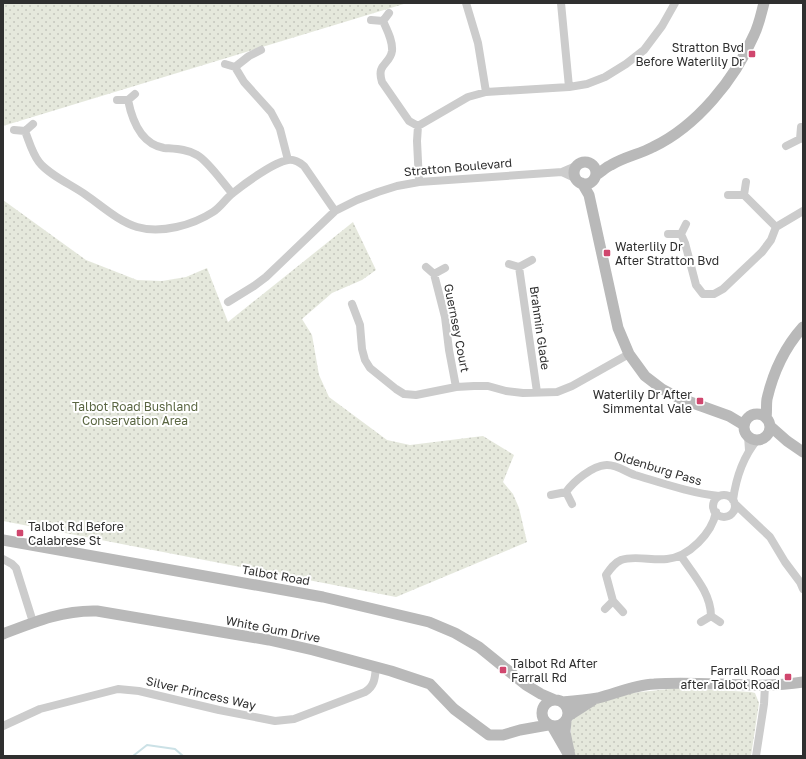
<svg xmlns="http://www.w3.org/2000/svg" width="806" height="759" viewBox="0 0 806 759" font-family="'Golos Text',sans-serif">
<defs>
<pattern id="park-dots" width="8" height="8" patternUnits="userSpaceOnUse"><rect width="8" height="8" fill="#e5e8dc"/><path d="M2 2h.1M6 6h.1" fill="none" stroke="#c5c7bd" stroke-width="1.8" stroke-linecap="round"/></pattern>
</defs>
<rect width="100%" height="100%" fill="#fff"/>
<path fill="url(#park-dots)" d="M3,3H407L3,126Z
M3,200L86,260L137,280L162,281L186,277L207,268L228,322L353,222L376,270L362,280L332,293L302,319L312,335L319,375L329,397L387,440L410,445L483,436L514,455L503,482L513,494L519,508L527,542L396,597L3,521Z
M679,688L751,692L755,693L759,703L751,756H571V722L574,717L594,704L631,693Z"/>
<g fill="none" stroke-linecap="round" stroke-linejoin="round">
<path stroke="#cbe1e6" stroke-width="2" d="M133,756L147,745L175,749L183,756"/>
<path stroke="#ccc" stroke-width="8" d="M466,3L478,43L486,92
M561,3L569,87
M371,20L383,21
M383,21C387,30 393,41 392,51C390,65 376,63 382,82L409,121L418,126
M383,21L389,13
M261,50L249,56L235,67L244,82L271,112L280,129L288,160
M225,64L235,67
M117,100H128L135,94
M128,100C132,120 141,144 164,148C176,149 187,149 197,155C208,161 223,183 232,193
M14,130L25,131L33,124
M25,131C29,141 32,153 39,162C49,175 72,185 86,195C102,206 118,221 137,227C161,234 193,225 213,212C221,207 226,198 233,193C244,184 274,162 288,160C294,159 299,162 304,166L335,211
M800,139L801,127
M786,146L800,139
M562,172L576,166
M419,182L417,141L418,126L468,97L486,92L569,87L587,84L605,77L626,64L644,50L662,26L675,3
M728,195H744L776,227
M744,195L746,182
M668,234H681L686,224
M681,234L685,243L696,285L703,294H714L723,289L762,252L771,240L776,227L803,211
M509,264L519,267L532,260
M426,267L434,274L445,268
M519,267L537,392
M434,274L445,317L449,350L456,387
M228,302L254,286L266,277L335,211L357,200L378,192L397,186L419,182L562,172L575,178
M352,304L360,325L362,349L365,360L370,368L396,389L404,394L416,395L456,387L474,386H488L506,391L523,393L557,392L572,386L629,354
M748,436L749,450
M551,495L566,492
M713 506a11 11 0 1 1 22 0a11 11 0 1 1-22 0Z
M733,500C736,478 743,457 757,440
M572,504L566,492C574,481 592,466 606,465C616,464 626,472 635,475C662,483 691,493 719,496
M735,504L770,537L785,562L800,582L803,589
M681,556C693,574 711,593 711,616
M3,559L12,564L16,568L33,622
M605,609L613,601
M623,612L613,601L606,575C610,569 614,563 621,560C634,555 653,561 667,559C689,557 712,533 716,512
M701,622L711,616L720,622
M3,726L40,709L118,689L139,691L219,710L275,721L294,719L365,692C375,686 375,677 376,667
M756,756L764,704L765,686"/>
<path stroke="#b9b9b9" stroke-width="11" d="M574 173a11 11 0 1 1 22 0a11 11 0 1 1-22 0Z
M596,175C601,172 606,167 611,165C624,157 640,154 653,147C697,126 735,79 754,35C759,25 761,14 764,3
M582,183L589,195L618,328L629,354L645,376L662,389L679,398L729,416L744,425
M744 427a13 13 0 1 1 26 0a13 13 0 1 1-26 0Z
M766,418C767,412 766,405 767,399C773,373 785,347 803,327
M770,426L787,441L803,452
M3,540L323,597L429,622L455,633L479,647L526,685L541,694L555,700
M3,634C34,622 63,610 97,611L269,640L313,650L391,671L430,684L454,709L489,735H503L520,730L548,725
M542 713a13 13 0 1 1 26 0a13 13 0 1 1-26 0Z
M562,702C574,701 586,700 598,698C617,693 635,685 654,684C704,680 753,690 803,682
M568,716L593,700
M566,721L565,732L570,756
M552,726L567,752"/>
</g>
<g fill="#d0476e" stroke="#fff" stroke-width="1.5">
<rect x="748" y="50" width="8" height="8" rx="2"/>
<rect x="603" y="249" width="8" height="8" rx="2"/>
<rect x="696" y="397" width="8" height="8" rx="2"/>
<rect x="16" y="529" width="8" height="8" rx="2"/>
<rect x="499" y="666" width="8" height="8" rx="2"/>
<rect x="784" y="673" width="8" height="8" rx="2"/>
</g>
<g text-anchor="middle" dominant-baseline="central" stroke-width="4" stroke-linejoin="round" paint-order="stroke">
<g font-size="12" fill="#2f2f2f" stroke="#fff" text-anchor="end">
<text x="744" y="47">Stratton Bvd<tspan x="744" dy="14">Before Waterlily Dr</tspan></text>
<text x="615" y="246" text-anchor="start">Waterlily Dr<tspan x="615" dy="14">After Stratton Bvd</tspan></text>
<text x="692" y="394">Waterlily Dr After<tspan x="692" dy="14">Simmental Vale</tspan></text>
<text x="28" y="526" text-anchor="start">Talbot Rd Before<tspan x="28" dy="14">Calabrese St</tspan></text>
<text x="511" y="663" text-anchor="start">Talbot Rd After<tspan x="511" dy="14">Farrall Rd</tspan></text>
<text x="780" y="670">Farrall Road<tspan x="780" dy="14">after Talbot Road</tspan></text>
</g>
<g font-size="12" fill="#2f2f2f" stroke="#fff">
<text transform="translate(458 167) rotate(-5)">Stratton Boulevard</text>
<text transform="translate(457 328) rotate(79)">Guernsey Court</text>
<text transform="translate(540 328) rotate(82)">Brahmin Glade</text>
<text transform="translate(658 468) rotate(17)">Oldenburg Pass</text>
<text transform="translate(276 575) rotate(10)">Talbot Road</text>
<text transform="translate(273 629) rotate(11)">White Gum Drive</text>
<text transform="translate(201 693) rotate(13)">Silver Princess Way</text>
</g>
<g font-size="12" fill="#5a6642" stroke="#fff">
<text x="135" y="406">Talbot Road Bushland<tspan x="135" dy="14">Conservation Area</tspan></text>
</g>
</g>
<rect width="806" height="759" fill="none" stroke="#2f2f2f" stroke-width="8"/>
</svg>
